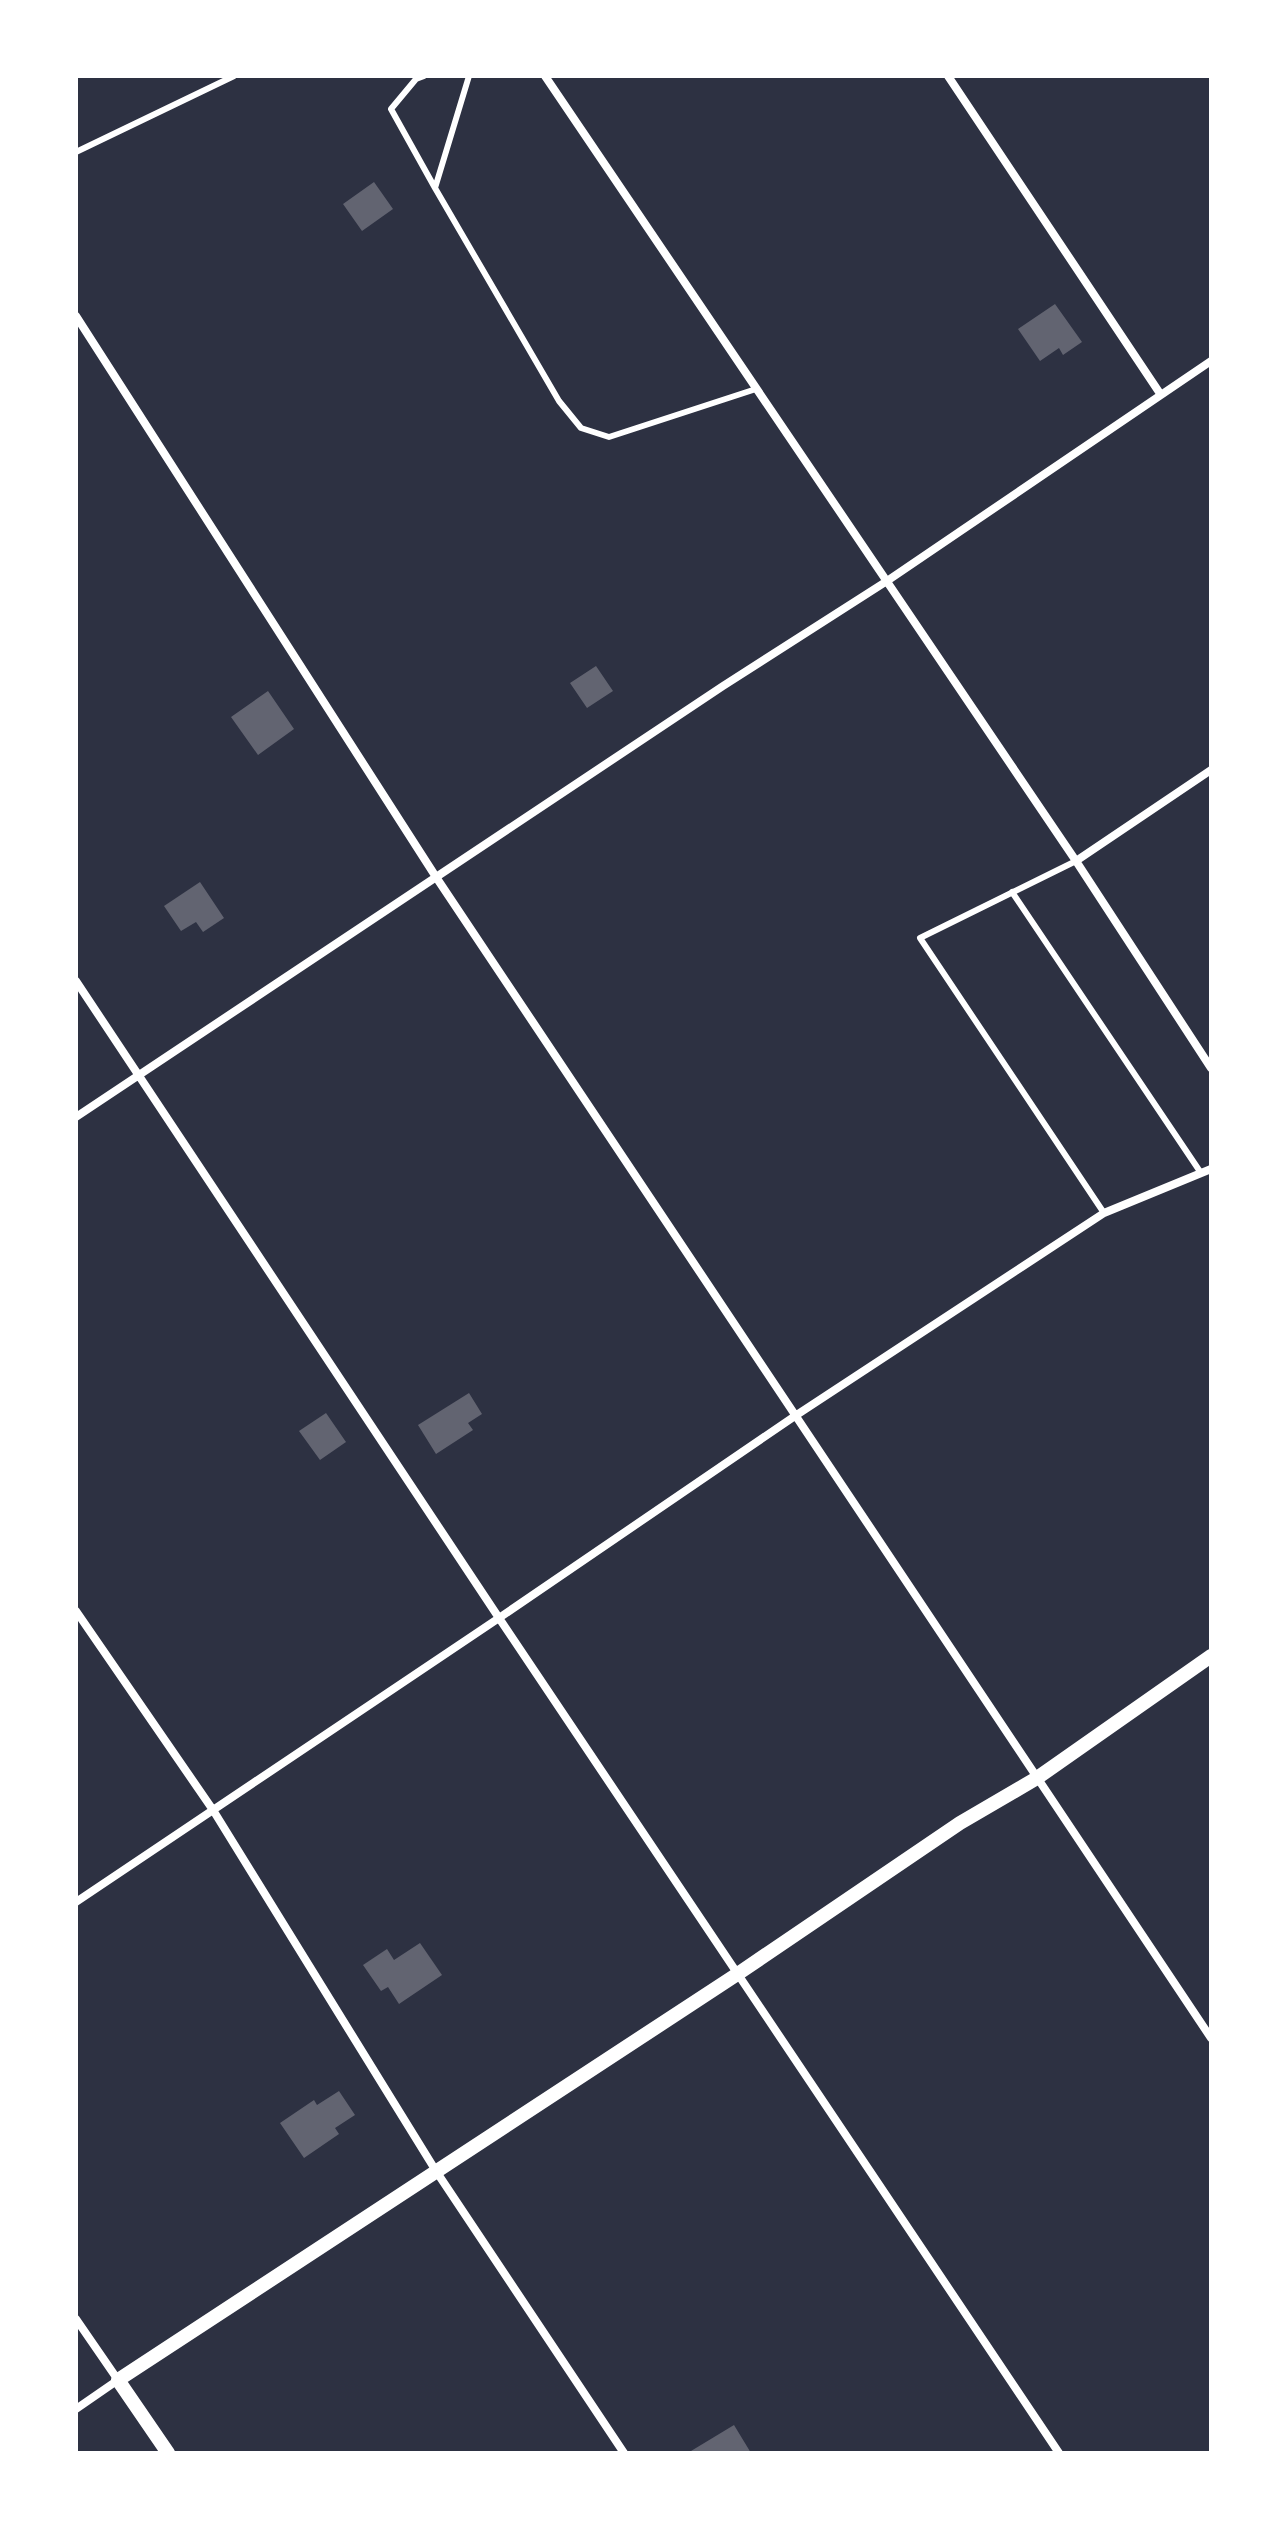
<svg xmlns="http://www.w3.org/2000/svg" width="1287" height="2529" viewBox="0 0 1287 2529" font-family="Literata,serif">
<rect width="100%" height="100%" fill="#2d3142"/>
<path fill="#626471" d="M374,182L393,209L362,231L343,204Z
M1055,304L1082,342L1063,355L1059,348L1040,361L1018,329Z
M596,666L613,691L587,708L570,683Z
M268,691L294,729L258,755L231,717Z
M200,882L224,918L203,932L196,922L181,931L164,906Z
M469,1393L482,1414L468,1423L473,1430L436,1454L418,1425Z
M326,1413L346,1442L320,1460L299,1431Z
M420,1943L442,1975L399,2004L388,1987L381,1991L363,1965L387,1949L394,1960Z
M339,2091L355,2115L335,2128L339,2134L304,2158L280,2123L314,2100L317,2105Z
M734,2425L751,2453H693L691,2451Z"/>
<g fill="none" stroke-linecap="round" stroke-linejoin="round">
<path stroke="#fff" stroke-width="6" d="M424,76L416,79L391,109L435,188
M469,76L435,188L559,401L581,428L609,437L756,389
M76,152L234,76
M1076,861L920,938L1104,1213
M1012,892L1201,1173"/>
<path stroke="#fff" stroke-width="8" d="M545,76L1076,861L1211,1068
M948,76L1161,395
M76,316L436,877L1211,2038
M1076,861L1211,770
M76,981L499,1618L1059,2453
M76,1117L723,686L887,581L1211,361
M76,1611L213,1810L436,2171L624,2453
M76,1902L499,1618L795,1416L1104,1213L1211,1169
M76,2319L118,2380L76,2409"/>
<path stroke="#fff" stroke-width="14" d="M168,2453L118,2380L739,1973L960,1823L1037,1778L1211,1656"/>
</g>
<rect width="1287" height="2529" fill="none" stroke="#ffffff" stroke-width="156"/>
</svg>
